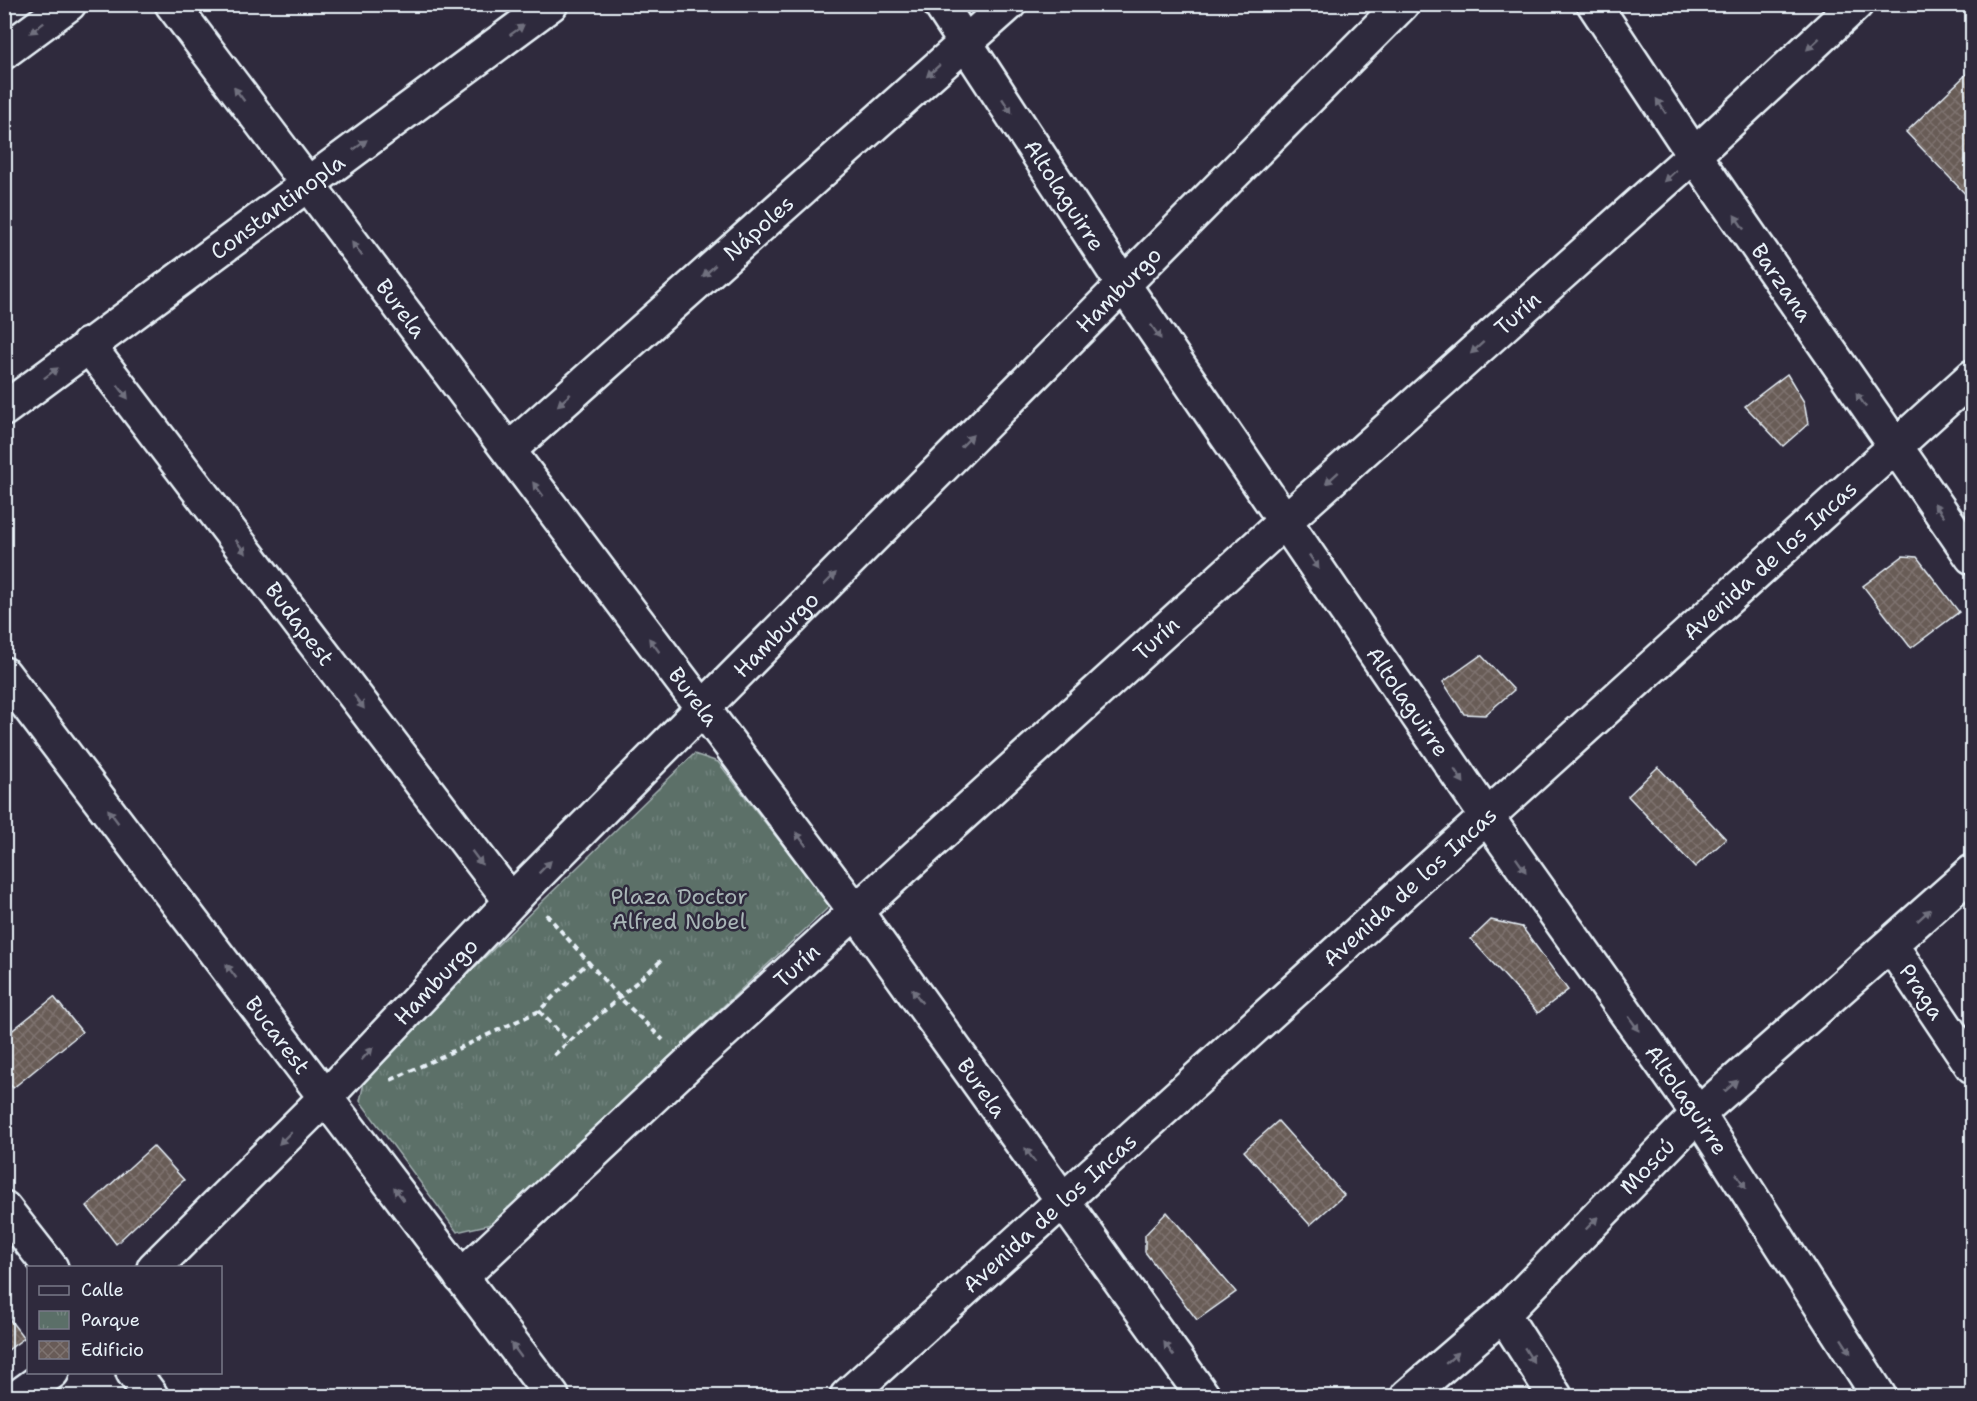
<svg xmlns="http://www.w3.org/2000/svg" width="1977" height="1401" viewBox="0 0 1977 1401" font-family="'Shantell Sans',sans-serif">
<defs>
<pattern id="park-tufts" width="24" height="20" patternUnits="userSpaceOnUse" patternTransform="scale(1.5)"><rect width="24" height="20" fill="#5b6f68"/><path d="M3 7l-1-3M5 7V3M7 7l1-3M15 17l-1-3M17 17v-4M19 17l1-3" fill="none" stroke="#73847e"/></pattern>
<pattern id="building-cross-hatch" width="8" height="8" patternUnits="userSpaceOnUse" patternTransform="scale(1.5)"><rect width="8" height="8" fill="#685b57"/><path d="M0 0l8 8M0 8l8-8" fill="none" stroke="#7e7370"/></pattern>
</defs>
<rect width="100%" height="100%" fill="#2f2a3d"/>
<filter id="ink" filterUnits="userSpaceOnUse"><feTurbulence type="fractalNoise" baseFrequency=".0167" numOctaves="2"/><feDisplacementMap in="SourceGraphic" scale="12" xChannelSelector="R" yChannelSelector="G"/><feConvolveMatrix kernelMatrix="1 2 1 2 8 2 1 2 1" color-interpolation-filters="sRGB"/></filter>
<g filter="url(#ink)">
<path fill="url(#park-tufts)" stroke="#a2b0b0" stroke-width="1.5" d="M694,754L718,762L830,906L491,1224L457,1232L360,1101L366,1073Z"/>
<path fill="url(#building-cross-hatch)" stroke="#e8f1f8" stroke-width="1.5" d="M1972,69V201L1906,132Z
M1787,374L1804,402L1808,424L1783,446L1745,406Z
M1903,556L1917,557L1959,612L1911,648L1863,586Z
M1481,655L1514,690L1485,715L1464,714L1443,682Z
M1658,767L1726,839L1695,867L1628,796Z
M1491,920L1522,927L1568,990L1538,1013L1471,939Z
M54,997L82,1032L13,1088L4,1077V1037Z
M1278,1121L1344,1195L1310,1225L1244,1151Z
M153,1146L184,1180L116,1244L87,1206Z
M1167,1212L1236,1292L1197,1320L1145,1252V1235Z
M4,1312L24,1338L4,1353Z"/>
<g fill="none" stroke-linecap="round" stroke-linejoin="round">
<defs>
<g id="minor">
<path id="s1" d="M172,4L857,913L1203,1396"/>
<path id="s2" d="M940,4L1123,284L1487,817L1698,1114L1879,1396"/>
<path id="s3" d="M1594,4L1694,155L1972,557"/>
<path d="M4,52L69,4"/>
<path id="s4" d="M88,345L511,901"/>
<path id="s5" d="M4,409L551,4"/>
<path id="s6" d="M509,450L1009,4"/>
<path id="s7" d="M4,674L552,1396"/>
<path id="s8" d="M1891,945L1972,1066"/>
<path id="s9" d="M154,1268L327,1096L523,889L1402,4"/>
<path id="s10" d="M461,1277L687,1065L1286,520L1694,155L1856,4"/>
<path d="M1503,1314L1555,1396"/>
<path d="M19,1396L52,1372"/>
<path id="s11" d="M1408,1396L1503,1314L1698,1114L1972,872"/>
</g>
<g id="secondary">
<path d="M4,1208L51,1268"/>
<path d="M133,1372L151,1396"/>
<path id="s12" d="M847,1396L1972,377"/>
</g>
</defs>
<use href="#minor" stroke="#e8f1f8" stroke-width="38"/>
<use href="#secondary" stroke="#e8f1f8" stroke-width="38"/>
<path stroke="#e8f1f8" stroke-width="4" stroke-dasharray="6 4.5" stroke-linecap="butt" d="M546,914L619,997L663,1040
M539,1011L569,1042
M554,1055L663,959
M391,1080L539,1011L589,961"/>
<use href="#minor" stroke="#2f2a3d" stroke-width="33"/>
<use href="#secondary" stroke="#2f2a3d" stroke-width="33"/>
</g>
<defs><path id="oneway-solid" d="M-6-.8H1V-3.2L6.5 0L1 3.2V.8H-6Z" transform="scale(1.5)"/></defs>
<g fill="#70707e">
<use href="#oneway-solid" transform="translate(37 28) rotate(143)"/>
<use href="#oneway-solid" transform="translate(517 30) rotate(-36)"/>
<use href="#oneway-solid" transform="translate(1813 44) rotate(137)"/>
<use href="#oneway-solid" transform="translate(933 71) rotate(138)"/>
<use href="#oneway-solid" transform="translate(239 94) rotate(-127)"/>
<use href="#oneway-solid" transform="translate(1007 106) rotate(57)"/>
<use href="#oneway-solid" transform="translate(1661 106) rotate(-123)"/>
<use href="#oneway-solid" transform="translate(360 145) rotate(-36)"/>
<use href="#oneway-solid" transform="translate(1670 176) rotate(138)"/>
<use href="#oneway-solid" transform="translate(1739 222) rotate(-124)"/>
<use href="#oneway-solid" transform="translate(357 249) rotate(-127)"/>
<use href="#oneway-solid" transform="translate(709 271) rotate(138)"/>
<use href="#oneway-solid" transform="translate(1156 332) rotate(55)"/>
<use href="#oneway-solid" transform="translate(1477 348) rotate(138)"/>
<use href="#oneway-solid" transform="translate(51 373) rotate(-37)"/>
<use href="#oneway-solid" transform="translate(123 392) rotate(53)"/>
<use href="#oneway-solid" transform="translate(564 400) rotate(138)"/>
<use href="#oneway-solid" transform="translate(1861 400) rotate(-124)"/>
<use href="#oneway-solid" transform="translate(967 441) rotate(-45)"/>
<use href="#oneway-solid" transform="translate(1332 478) rotate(138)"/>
<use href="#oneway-solid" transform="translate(538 489) rotate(-127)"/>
<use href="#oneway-solid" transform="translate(1939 510) rotate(-125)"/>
<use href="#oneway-solid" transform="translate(241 547) rotate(53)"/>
<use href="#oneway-solid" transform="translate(1314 562) rotate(56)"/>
<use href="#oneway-solid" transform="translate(830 579) rotate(-45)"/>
<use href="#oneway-solid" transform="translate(654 645) rotate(-127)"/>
<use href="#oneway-solid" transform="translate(359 702) rotate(53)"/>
<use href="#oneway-solid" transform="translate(1459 776) rotate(56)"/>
<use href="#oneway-solid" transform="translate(113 816) rotate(-127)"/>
<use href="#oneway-solid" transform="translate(801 839) rotate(-127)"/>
<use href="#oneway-solid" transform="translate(477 858) rotate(53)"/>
<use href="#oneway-solid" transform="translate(1521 865) rotate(55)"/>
<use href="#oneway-solid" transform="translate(545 867) rotate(-45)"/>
<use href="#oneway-solid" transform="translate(1924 915) rotate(-42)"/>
<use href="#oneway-solid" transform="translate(231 971) rotate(-127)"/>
<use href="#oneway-solid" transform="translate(917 996) rotate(-126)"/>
<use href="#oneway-solid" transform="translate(1634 1024) rotate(55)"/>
<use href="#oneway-solid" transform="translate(367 1054) rotate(-47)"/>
<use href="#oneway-solid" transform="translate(1731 1086) rotate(-41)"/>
<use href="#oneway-solid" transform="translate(285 1138) rotate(135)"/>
<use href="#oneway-solid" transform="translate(1030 1155) rotate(-126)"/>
<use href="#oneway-solid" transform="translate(1741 1181) rotate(57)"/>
<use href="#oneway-solid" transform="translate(399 1194) rotate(-127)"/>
<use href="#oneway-solid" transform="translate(1592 1223) rotate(-46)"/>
<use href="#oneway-solid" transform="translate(1846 1346) rotate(57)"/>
<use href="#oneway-solid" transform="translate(1169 1349) rotate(-126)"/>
<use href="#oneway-solid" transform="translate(516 1350) rotate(-127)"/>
<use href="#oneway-solid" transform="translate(1529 1355) rotate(58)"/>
<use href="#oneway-solid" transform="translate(1452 1358) rotate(-41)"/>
</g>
</g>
<g text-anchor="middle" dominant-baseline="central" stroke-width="5" stroke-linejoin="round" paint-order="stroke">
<g font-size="22" fill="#e8f1f8" stroke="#2f2a3d">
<text stroke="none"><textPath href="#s2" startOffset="228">Altolaguirre</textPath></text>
<text stroke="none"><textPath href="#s5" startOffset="340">Constantinopla</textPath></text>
<text stroke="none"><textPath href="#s6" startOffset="334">Nápoles</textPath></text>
<text stroke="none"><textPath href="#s3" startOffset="336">Barzana</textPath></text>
<text stroke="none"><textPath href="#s9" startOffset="1374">Hamburgo</textPath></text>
<text stroke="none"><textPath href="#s1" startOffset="381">Burela</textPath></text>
<text stroke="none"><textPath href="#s10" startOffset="1430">Turín</textPath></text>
<text stroke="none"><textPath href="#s12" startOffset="1245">Avenida de los Incas</textPath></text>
<text stroke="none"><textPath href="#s4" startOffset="350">Budapest</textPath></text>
<text stroke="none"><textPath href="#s9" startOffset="888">Hamburgo</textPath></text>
<text stroke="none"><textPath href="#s10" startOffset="944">Turín</textPath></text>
<text stroke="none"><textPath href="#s1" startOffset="867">Burela</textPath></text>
<text stroke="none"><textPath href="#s2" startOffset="840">Altolaguirre</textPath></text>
<text stroke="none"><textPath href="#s12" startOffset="759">Avenida de los Incas</textPath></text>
<text stroke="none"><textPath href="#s10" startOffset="458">Turín</textPath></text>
<text stroke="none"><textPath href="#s9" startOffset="402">Hamburgo</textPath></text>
<text stroke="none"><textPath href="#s8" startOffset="56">Praga</textPath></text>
<text stroke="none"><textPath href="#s7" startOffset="453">Bucarest</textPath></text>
<text stroke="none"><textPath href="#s1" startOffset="1353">Burela</textPath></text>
<text stroke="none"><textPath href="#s2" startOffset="1326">Altolaguirre</textPath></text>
<text stroke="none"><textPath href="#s11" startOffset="332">Moscú</textPath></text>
<text stroke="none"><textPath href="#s12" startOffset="273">Avenida de los Incas</textPath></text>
</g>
<g font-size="22" fill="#a9b6b7" stroke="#2f2a3d">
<text x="679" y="896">Plaza Doctor<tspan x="679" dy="25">Alfred Nobel</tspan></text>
</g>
</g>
<rect width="1977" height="1401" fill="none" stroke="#2f2a3d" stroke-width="24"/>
<rect x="12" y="12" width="1953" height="1377" fill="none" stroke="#e8f1f8" stroke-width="2" filter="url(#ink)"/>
<rect x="27" y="1266" width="195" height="108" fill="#2f2a3d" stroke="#797a88" stroke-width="1.5"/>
<rect x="39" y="1286" width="30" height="9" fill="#2f2a3d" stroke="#797a88" stroke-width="1.5"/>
<text x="81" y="1296" font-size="18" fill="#e8f1f8">Calle</text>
<rect x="39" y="1311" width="30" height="18" fill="url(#park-tufts)" stroke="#797a88" stroke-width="1.5"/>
<text x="81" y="1326" font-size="18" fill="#e8f1f8">Parque</text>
<rect x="39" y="1341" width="30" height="18" fill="url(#building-cross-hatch)" stroke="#797a88" stroke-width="1.5"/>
<text x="81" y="1356" font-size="18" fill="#e8f1f8">Edificio</text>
</svg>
